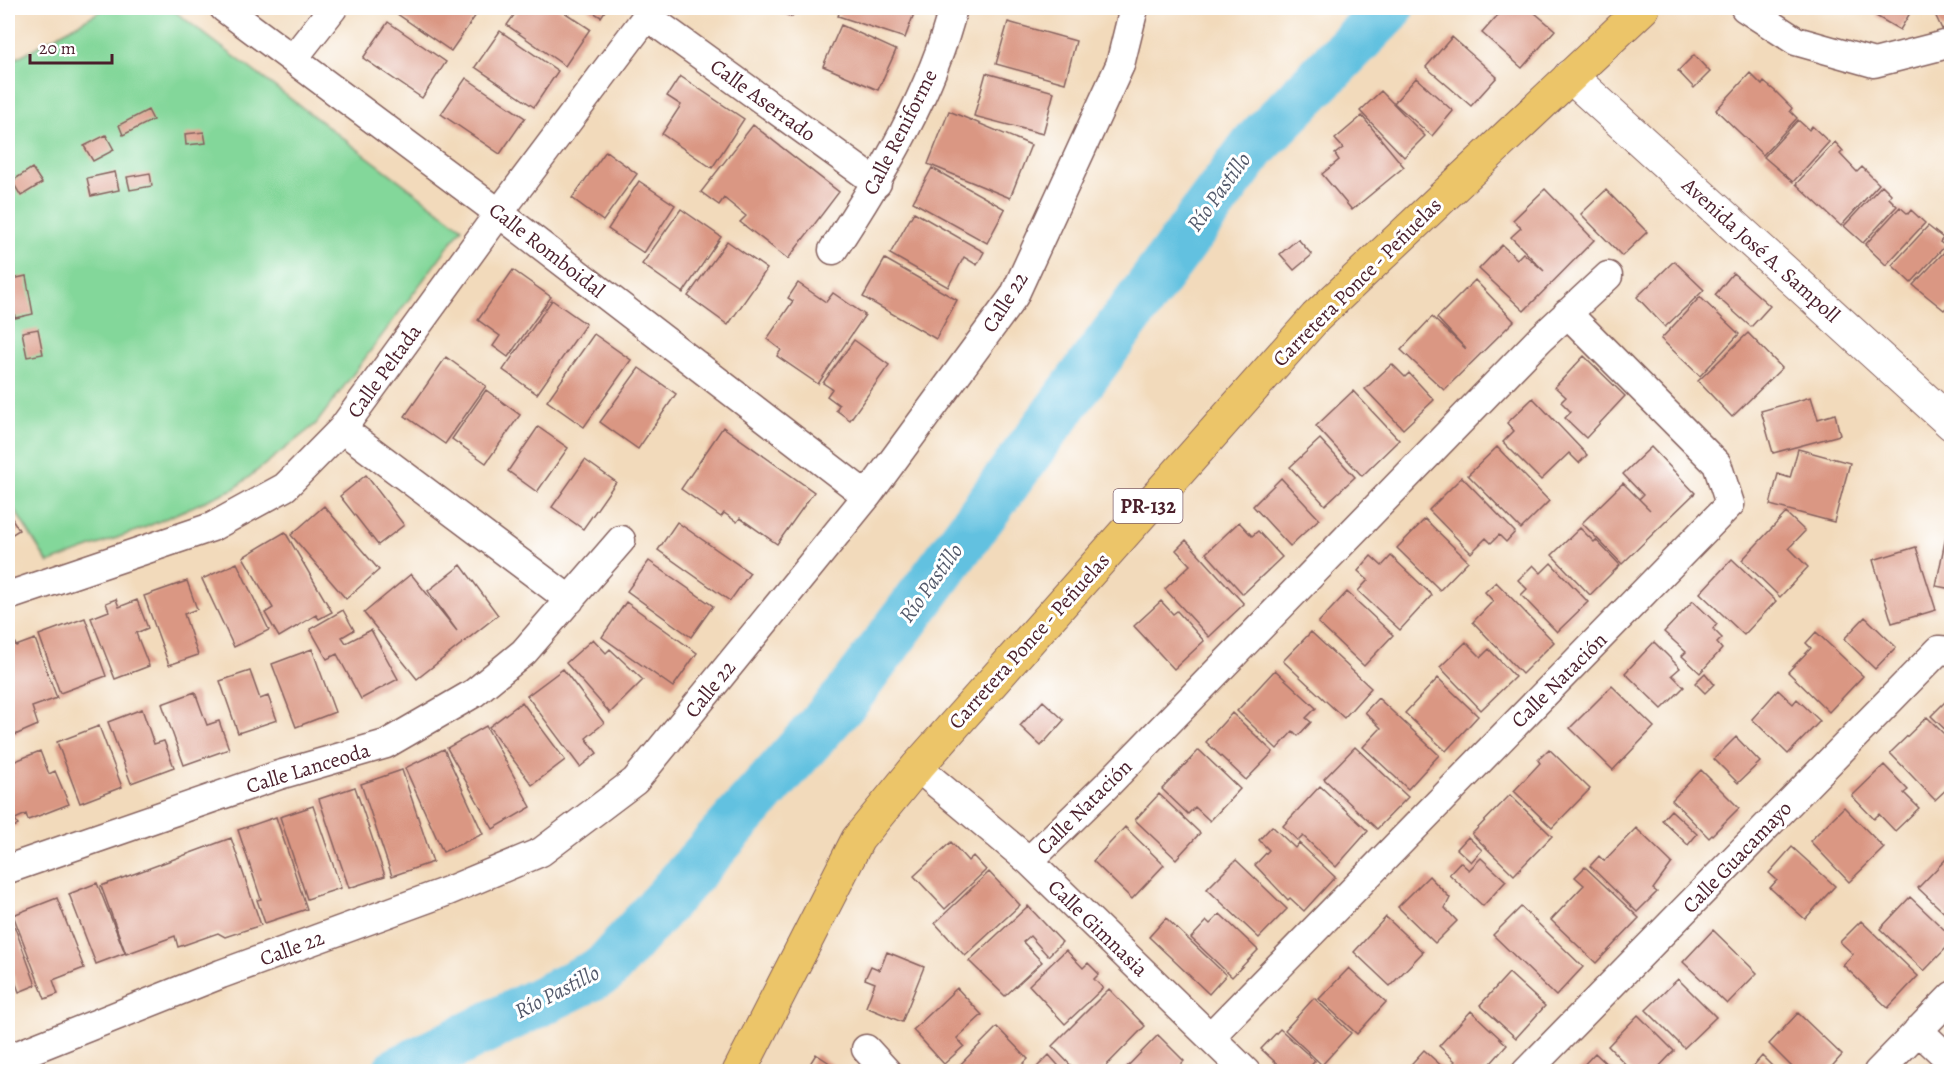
<svg xmlns="http://www.w3.org/2000/svg" width="1959" height="1079" viewBox="0 0 1959 1079" font-family="Alegreya,serif">
<rect width="100%" height="100%" fill="#fff"/>
<filter id="ink" filterUnits="userSpaceOnUse"><feTurbulence type="fractalNoise" baseFrequency=".0167" numOctaves="2"/><feDisplacementMap in="SourceGraphic" scale="12" xChannelSelector="R" yChannelSelector="G"/><feConvolveMatrix kernelMatrix="1 2 1 2 8 2 1 2 1" color-interpolation-filters="sRGB"/></filter>
<filter id="wash" filterUnits="userSpaceOnUse"><feTurbulence type="fractalNoise" baseFrequency=".008" numOctaves="4" result="noise"/><feDisplacementMap in="SourceGraphic" scale="24" xChannelSelector="R" yChannelSelector="G"/><feGaussianBlur stdDeviation="1.35" result="paint"/><feColorMatrix in="noise" values="0 0 0 0 0 0 0 0 0 0 0 0 0 0 0 0 0 1.4 0 .05"/><feComposite in="paint" operator="in"/></filter>
<g filter="url(#wash)">
<rect width="100%" height="100%" fill="#f2dabb"/>
<path fill="#83d79a" stroke="#667b62" stroke-width="1.5" d="M106,8H170L462,228L316,424L235,488L144,528L48,563L8,499V63Z"/>
<g fill="none" stroke-linecap="round" stroke-linejoin="round">
<path stroke="#62c1e0" stroke-width="50" d="M397,1072L604,970L848,696L1254,146L1389,8"/>
</g>
<g id="blocks">
<path fill="#da9783" d="M395,8H466L476,15L451,51L393,11Z
M519,8H558L590,29L565,66L507,25Z
M586,8H607L601,17Z
M770,8H796L792,17Z
M841,8H916L905,38L838,16Z
M1504,8H1529L1555,30L1522,68L1482,33Z
M1881,8H1913L1900,30L1876,16Z
M1932,8H1952V24L1942,29Z
M388,22L446,62L422,98L363,58Z
M1008,22L1076,41L1065,83L996,64Z
M841,25L896,50L878,90L823,66Z
M500,31L558,71L534,107L475,67Z
M1452,37L1497,77L1471,106L1426,67Z
M1694,55L1710,72L1694,88L1678,71Z
M986,73L1054,92L1043,134L974,116Z
M1750,73L1762,85L1764,82L1775,91L1792,108L1790,111L1797,118L1763,155L1716,110Z
M680,76L744,119L712,168L662,134L681,105L667,96Z
M466,78L525,118L500,154L441,114Z
M1416,78L1453,111L1432,136L1394,103Z
M1381,91L1425,136L1404,157L1360,111Z
M148,110L153,120L123,135L119,125Z
M949,111L1031,145L1010,198L928,164Z
M1362,116L1404,167L1352,210L1322,174L1339,160L1335,154L1343,148L1335,139Z
M1798,120L1809,130L1812,126L1829,142L1793,182L1764,157Z
M753,125L839,192L788,259L740,222L746,216L724,198L719,205L701,192Z
M204,132L206,143L186,145L185,134Z
M106,135L114,150L93,161L84,146Z
M1835,142L1843,151L1840,154L1857,172L1862,167L1879,184L1841,226L1796,184Z
M606,151L637,174L603,221L572,198Z
M32,168L42,183L21,196L12,181Z
M932,168L1005,209L987,243L913,202Z
M115,172L119,190L91,196L87,178Z
M150,173L152,186L130,190L127,177Z
M639,181L675,205L644,253L608,229Z
M1882,185L1891,194L1889,198L1897,206L1863,243L1844,226Z
M1545,189L1594,240L1524,311L1479,269L1502,245L1517,259L1523,253L1544,271L1511,237L1521,228L1513,220Z
M1606,190L1647,232L1622,256L1581,214Z
M1900,207L1908,214L1911,210L1925,223L1886,265L1865,245Z
M681,209L721,237L683,293L642,264Z
M914,212L984,252L977,265L964,257L948,287L890,254Z
M1928,226L1943,238L1940,242L1945,246L1911,283L1892,265Z
M1298,239L1312,255L1294,270L1280,254Z
M727,241L767,269L728,325L688,296Z
M1948,248L1952,252V302L1944,310L1913,285Z
M885,259L957,300L936,339L863,297Z
M1674,261L1704,290L1665,327L1637,297Z
M513,270L551,297L508,357L493,346L500,336L478,320Z
M1733,273L1770,306L1751,327L1715,295Z
M26,276L33,314L15,318L8,280Z
M1475,280L1514,321L1444,390L1401,350L1432,317L1466,349L1437,318Z
M798,283L826,302L833,293L865,315L818,384L777,356L781,350L767,339L793,301L788,298Z
M1700,297L1739,334L1700,376L1661,339Z
M552,300L586,324L537,394L503,370Z
M38,329L43,354L27,357L22,332Z
M1748,333L1782,368L1732,417L1698,381Z
M594,334L631,360L584,427L547,401Z
M854,340L889,365L850,420L836,410L839,405L827,396L832,389L823,383Z
M1584,356L1625,396L1586,438L1565,418L1571,412L1561,402L1566,397L1555,387Z
M446,357L486,386L445,444L405,416Z
M1392,364L1405,377L1409,373L1434,400L1403,429L1365,389Z
M639,368L676,394L638,449L600,422Z
M486,390L520,415L486,463L452,439Z
M1353,391L1399,440L1362,476L1316,426Z
M1811,397L1818,419L1835,414L1840,435L1773,453L1761,411Z
M1533,398L1587,455L1579,463L1569,453L1541,480L1503,442L1514,431L1507,423Z
M538,427L568,448L537,492L508,471Z
M723,427L814,492L777,544L740,518L737,522L724,513L721,517L681,489Z
M1320,439L1355,477L1325,505L1290,467Z
M1497,447L1549,501L1521,529L1468,475Z
M1651,447L1695,493L1622,564L1582,523L1623,483L1650,510L1639,499L1643,495L1623,474Z
M1798,449L1850,463L1834,522L1770,505L1778,474L1790,478Z
M585,460L616,482L583,529L552,507Z
M366,475L404,525L378,545L340,496Z
M1462,477L1515,532L1506,542L1499,535L1491,543L1486,538L1471,553L1429,510Z
M1281,478L1319,519L1290,546L1253,506Z
M324,506L379,570L346,599L291,535Z
M8,512L19,530L8,537Z
M1786,513L1805,531L1789,548L1808,567L1780,597L1742,560Z
M1425,519L1468,561L1440,590L1397,548Z
M1949,521H1952V589L1936,586Z
M677,522L750,573L730,601L658,550Z
M1239,522L1252,536L1258,531L1282,557L1243,594L1206,553Z
M1580,528L1594,542L1596,540L1620,565L1590,595L1552,555Z
M285,532L332,612L319,619L316,615L279,637L265,613L273,608L243,557Z
M1186,540L1244,604L1209,637L1165,589L1190,565L1176,550Z
M1916,547L1936,610L1892,623L1873,560Z
M1371,556L1382,566L1391,556L1432,595L1400,630L1358,591L1368,580L1358,571Z
M1732,559L1776,601L1744,635L1700,593Z
M649,561L713,606L691,637L627,591Z
M237,563L269,630L234,647L202,579Z
M1551,563L1588,602L1557,632L1521,595L1527,589L1518,580L1533,565L1541,573Z
M461,565L498,615L417,679L364,613L411,574L457,631L428,591Z
M187,581L197,609L184,614L198,655L169,665L144,596Z
M1496,582L1554,642L1522,674L1473,622L1493,601L1485,592Z
M1347,592L1393,635L1364,666L1318,623Z
M116,599L119,607L137,600L148,628L136,633L149,666L115,679L91,618L109,611L106,603Z
M1161,601L1173,614L1177,611L1204,641L1174,669L1134,626Z
M1693,601L1717,624L1713,629L1722,638L1717,643L1722,649L1700,673L1682,656L1686,652L1664,632Z
M626,602L697,653L673,687L602,637Z
M343,610L354,630L342,637L346,643L371,630L398,679L361,699L337,654L327,659L310,629Z
M1865,617L1896,647L1875,669L1844,639Z
M85,618L106,676L60,693L39,635Z
M1311,632L1371,688L1344,718L1283,661Z
M1816,632L1863,676L1829,712L1788,672L1811,648L1806,643Z
M12,636L16,646L35,639L57,698L32,707L38,725L8,738V638Z
M593,639L606,653L610,649L643,680L610,713L566,663Z
M1466,642L1481,657L1489,649L1515,677L1481,710L1440,667Z
M1654,642L1680,668L1672,675L1684,687L1662,709L1625,673Z
M312,649L335,712L296,727L272,664Z
M563,669L604,723L586,738L597,753L580,767L527,696Z
M1275,670L1316,708L1306,718L1311,722L1298,736L1293,731L1277,749L1237,711Z
M250,671L260,699L268,696L277,720L238,733L220,681Z
M1705,673L1714,684L1705,693L1695,683Z
M1438,678L1478,716L1446,751L1405,713Z
M1612,686L1654,727L1613,770L1570,728Z
M1778,690L1793,704L1797,699L1820,721L1788,754L1752,719Z
M195,692L207,725L219,721L229,749L184,765L162,704Z
M1952,695V736L1931,716Z
M1378,698L1439,755L1408,789L1363,747L1381,728L1365,712Z
M1043,701L1064,720L1041,746L1020,726Z
M522,702L565,760L532,785L489,727Z
M142,709L154,744L164,741L174,767L131,783L108,722Z
M1232,713L1273,752L1246,780L1206,742Z
M1927,717L1952,742V784L1935,800L1890,753Z
M99,726L122,787L80,803L57,742Z
M486,726L531,807L493,829L447,748Z
M1736,737L1760,762L1738,783L1714,759Z
M1355,747L1408,797L1377,829L1324,779Z
M444,749L483,834L443,852L405,768Z
M1549,749L1590,789L1552,828L1514,791L1540,763L1538,760Z
M1199,750L1240,789L1210,821L1195,807L1188,814L1162,789Z
M40,751L49,774L55,771L69,804L28,820L26,814L15,819L18,825L8,829V764Z
M1884,765L1908,790L1904,793L1919,808L1895,831L1879,814L1874,819L1852,796Z
M402,770L433,862L392,876L361,784Z
M1701,770L1739,808L1709,838L1672,800Z
M1320,786L1368,831L1336,867L1303,836L1298,841L1283,826Z
M355,787L385,876L349,888L319,799Z
M1159,794L1200,833L1176,859L1135,820Z
M1510,795L1552,836L1514,875L1472,834Z
M313,806L341,888L307,899L280,817Z
M1844,807L1884,848L1849,882L1810,841Z
M1671,810L1697,834L1688,845L1662,820Z
M276,817L307,909L265,923L257,900L261,899L238,830Z
M1272,826L1295,848L1299,843L1335,877L1304,911L1290,898L1288,900L1255,865L1269,850L1259,840Z
M1125,827L1164,865L1132,899L1093,861Z
M1636,828L1672,863L1653,889L1657,892L1637,912L1590,866L1599,856L1604,861Z
M1468,837L1482,850L1471,862L1457,849Z
M231,838L261,925L225,937L218,933L178,947L175,936L126,954L101,886Z
M951,842L968,861L973,856L986,870L945,909L914,876Z
M1792,847L1835,886L1805,919L1770,888L1777,880L1769,873Z
M1948,857L1952,860V920L1918,888Z
M1481,858L1506,881L1483,906L1449,874L1460,862L1469,870Z
M1236,860L1287,909L1259,938L1207,889Z
M1585,867L1639,918L1596,963L1551,920L1584,885L1575,877Z
M989,872L1020,905L965,956L935,923Z
M1429,876L1450,898L1445,908L1457,921L1435,943L1398,907Z
M97,883L125,953L96,964L69,894Z
M1910,897L1952,937V942L1924,971L1880,929Z
M57,898L84,968L53,980L58,994L45,999L13,915Z
M1028,906L1062,942L1048,956L1030,936L1023,942L1042,962L1005,996L969,961Z
M1521,907L1583,967L1556,996L1493,935Z
M1220,914L1258,950L1232,977L1191,938L1207,921L1210,924Z
M11,917L36,985L19,992L11,970L8,972V918Z
M1386,917L1423,952L1390,986L1354,952Z
M1166,918L1226,975L1209,994L1149,937Z
M1861,921L1918,976L1888,1008L1843,965L1853,954L1840,942Z
M1713,930L1757,973L1727,1004L1683,962Z
M1066,950L1083,968L1088,963L1099,974L1094,979L1103,988L1065,1024L1029,985Z
M887,952L924,967L902,1022L866,1007L875,983L865,979L871,966L880,970Z
M1349,968L1386,1002L1357,1034L1319,999Z
M1509,973L1545,1006L1516,1038L1480,1005Z
M1678,979L1716,1017L1684,1048L1646,1010Z
M957,988L982,1015L957,1038L964,1046L944,1064L913,1030Z
M1109,989L1145,1026L1100,1072H1077L1052,1046Z
M1314,998L1351,1033L1322,1065L1285,1030Z
M1471,1011L1507,1045L1483,1072H1404L1424,1050L1447,1071L1455,1061L1439,1046Z
M1798,1013L1842,1055L1827,1072H1797L1769,1044Z
M1638,1015L1674,1051L1654,1072H1633L1608,1046Z
M997,1027L1028,1059L1015,1072H953Z
M1280,1029L1315,1061L1305,1072H1286L1261,1049Z
M1158,1035L1184,1061L1173,1072H1122Z
M1595,1053L1615,1072H1577Z
M816,1054L843,1072H805Z
M1049,1055L1064,1072H1032Z
M1762,1056L1778,1072H1748Z"/>
</g>
</g>
<g filter="url(#ink)">
<use href="#blocks" fill-opacity="0" stroke="#85605d" stroke-width="1.5"/>
<g fill="none" stroke-linecap="round" stroke-linejoin="round">
<defs>
<path id="minor" d="M224,8L499,213L867,496
M1745,8L1796,41L1874,63L1952,43
M648,17L877,183
M293,59L333,8
M833,250C880,179 933,90 953,8
M342,429L570,600
M8,596L212,527L285,487L342,429L499,213L653,8
M917,767L1029,861L1246,1072
M1029,861L1108,784L1539,340L1608,276
M8,869L279,775L386,744L474,693L524,652L621,540
M1918,1030L1952,1062
M1210,1037L1730,504L1717,464L1567,313
M866,1049L887,1072
M8,1059L221,974L448,891L541,852L635,781L867,496L1014,296L1120,65L1134,8
M1526,1072L1939,650L1952,651
M1878,1072L1952,996"/>
<path id="tertiary" d="M1570,76L1952,424"/>
<path id="primary" d="M739,1072L858,839L917,767L1316,317L1643,8"/>
</defs>
<use href="#minor" stroke="#85605d" stroke-width="31"/>
<use href="#tertiary" stroke="#85605d" stroke-width="35"/>
<use href="#primary" stroke="#85605d" stroke-width="35"/>
<use href="#minor" stroke="#fff" stroke-width="28"/>
<use href="#tertiary" stroke="#fff" stroke-width="33"/>
<use href="#primary" stroke="#ecc569" stroke-width="33"/>
</g>
</g>
<g text-anchor="middle" dominant-baseline="central" stroke-width="6" stroke-linejoin="round" paint-order="stroke">
<rect fill="#fff" stroke="#80626b" stroke-width="1.5" x="1113.5" y="489" width="69" height="34" rx="4.5"/>
<g font-size="20" font-weight="bold" fill="#4a1f2b">
<text x="1148" y="506">PR-132</text>
</g>
<g font-size="21" fill="#4a1f2b" stroke="#fff">
<text transform="translate(763 100) rotate(36)">Calle Aserrado</text>
<text transform="translate(900 132) rotate(-63)">Calle Reniforme</text>
<text transform="translate(547 250) rotate(38)">Calle Romboidal</text>
<text transform="translate(1761 250) rotate(42)">Avenida José A. Sampoll</text>
<text transform="translate(1357 282) rotate(-45)">Carretera Ponce - Peñuelas</text>
<text transform="translate(1005 302) rotate(-58)">Calle 22</text>
<text transform="translate(384 371) rotate(-54)">Calle Peltada</text>
<text transform="translate(1029 641) rotate(-48)">Carretera Ponce - Peñuelas</text>
<text transform="translate(1559 680) rotate(-45)">Calle Natación</text>
<text transform="translate(710 689) rotate(-51)">Calle 22</text>
<text transform="translate(308 768) rotate(-17)">Calle Lanceoda</text>
<text transform="translate(1084 807) rotate(-45)">Calle Natación</text>
<text transform="translate(1737 857) rotate(-46)">Calle Guacamayo</text>
<text transform="translate(1098 928) rotate(44)">Calle Gimnasia</text>
<text transform="translate(292 948) rotate(-20)">Calle 22</text>
</g>
<g font-size="22" font-style="italic" fill="#52586a" stroke="#fff">
<text transform="translate(1219 192) rotate(-54)">Río Pastillo</text>
<text transform="translate(931 583) rotate(-54)">Río Pastillo</text>
<text transform="translate(557 992) rotate(-27)">Río Pastillo</text>
</g>
</g>
<rect width="1959" height="1079" fill="none" stroke="#fff" stroke-width="30"/>
<path d="M30 54v9h82v-9" fill="none" stroke="#4a1f2b" stroke-width="3"/>
<text x="39" y="54" font-size="18" fill="#4a1f2b" stroke="#ffffff" stroke-width="4.5" paint-order="stroke">20 m</text>
</svg>
